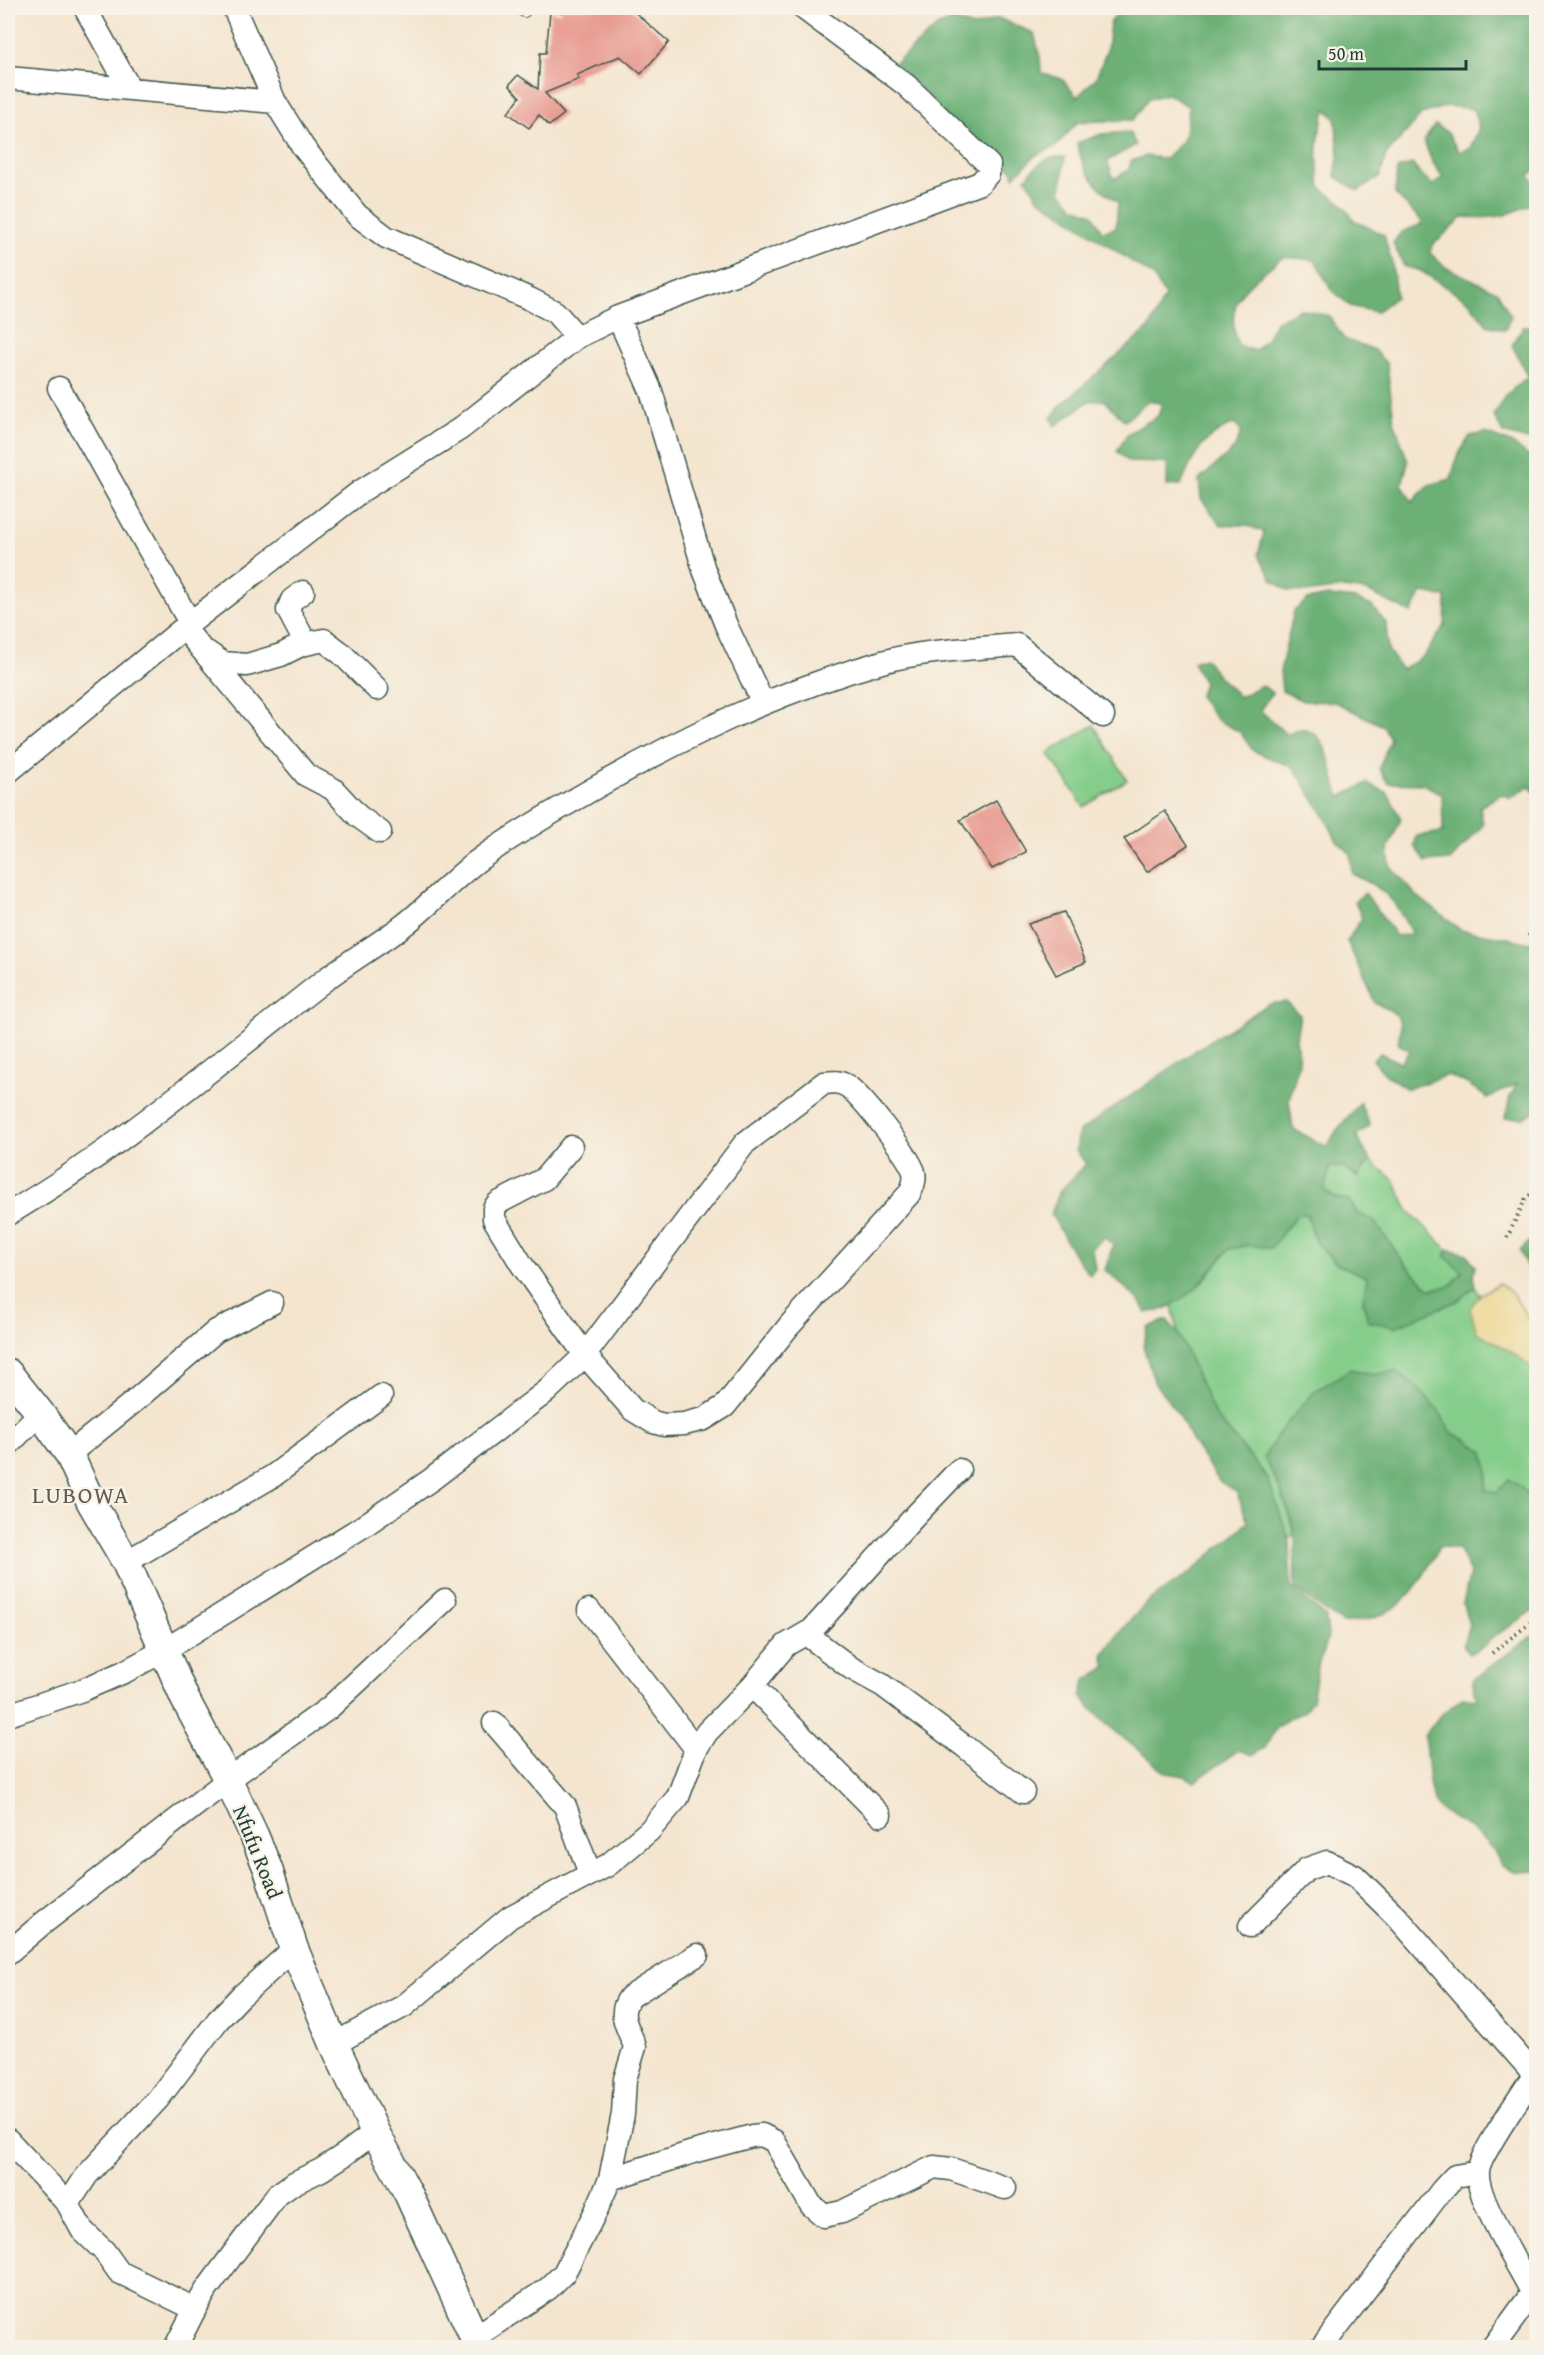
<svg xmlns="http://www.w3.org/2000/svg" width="1544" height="2355" viewBox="0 0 1544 2355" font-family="'Gentium Book Plus',serif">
<rect width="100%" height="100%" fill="#f7f3e8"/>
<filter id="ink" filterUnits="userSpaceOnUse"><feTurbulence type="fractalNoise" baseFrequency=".0167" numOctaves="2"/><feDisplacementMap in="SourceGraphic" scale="12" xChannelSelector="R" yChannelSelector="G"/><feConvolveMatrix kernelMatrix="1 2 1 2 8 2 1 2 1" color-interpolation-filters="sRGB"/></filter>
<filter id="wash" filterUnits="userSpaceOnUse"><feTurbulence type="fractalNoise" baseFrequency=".008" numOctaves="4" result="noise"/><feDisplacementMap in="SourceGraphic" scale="24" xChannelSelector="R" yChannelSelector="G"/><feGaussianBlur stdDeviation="1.35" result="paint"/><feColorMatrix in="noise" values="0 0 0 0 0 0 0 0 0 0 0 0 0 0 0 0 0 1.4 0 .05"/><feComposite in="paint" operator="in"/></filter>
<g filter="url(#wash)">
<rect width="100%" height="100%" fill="#f4e5cf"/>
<path fill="#85cd8a" stroke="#52855f" stroke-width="1.5" d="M1094,725L1127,780L1084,807L1048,753Z
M1370,1160L1394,1180L1408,1210L1447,1249L1446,1257L1463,1272L1450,1286L1430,1289L1405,1264L1374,1221L1357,1213L1349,1200L1335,1198L1323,1190L1330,1167H1342L1358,1177Z
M1297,1214H1308L1316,1243L1337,1264L1367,1277L1363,1301L1427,1312L1457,1301L1475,1287L1480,1295L1470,1308L1510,1351L1536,1370V1532L1497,1492L1485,1490L1488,1473L1466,1439L1452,1433L1439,1411L1395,1371L1373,1375L1351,1369L1264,1457L1281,1490L1294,1533L1289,1540L1267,1477L1215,1415L1178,1333L1172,1305L1193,1291L1206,1278L1229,1249L1250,1245L1271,1248Z"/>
<path fill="#6cb076" stroke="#467655" stroke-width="1.5" d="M1122,8H1536V170L1529,175L1536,184V201C1507,217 1496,219 1463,217L1432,246L1430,253L1445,267L1497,291L1511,316L1505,330L1487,325L1468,301L1421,271L1404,266L1393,243L1401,232L1422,224L1420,219L1395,194L1397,169L1412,164L1420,174L1433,185L1443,177L1432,162L1424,141L1435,125L1447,132L1459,152L1470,148L1479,128L1473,109L1447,106L1422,114L1386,155L1380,177L1358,191L1335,176L1339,153L1335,118L1326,109C1316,134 1316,161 1320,187L1341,203L1355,221L1384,235L1392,263L1396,297L1376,312L1350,306L1330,288L1315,260L1283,257C1250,284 1222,297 1238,345L1255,351L1267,338L1275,322L1300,309L1329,316L1344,339L1374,350L1387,364L1394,421L1408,462L1402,484L1412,502L1429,485L1451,479L1457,457L1470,436L1486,433L1513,444L1536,462V591L1534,592L1536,596V794L1529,786L1511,798L1501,794L1480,807L1483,825L1451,860L1426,862L1414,846L1417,836L1443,832L1442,794L1423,784L1388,783L1379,769L1390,739L1383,726L1335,702L1303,701L1282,691L1280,671L1294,611L1307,600L1328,596L1356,599L1372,606L1386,623L1388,650L1402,670L1423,657L1445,625L1446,597L1422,593L1411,613L1367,591L1342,588L1311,592L1288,591L1273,580L1258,555L1264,532L1246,525H1221L1201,499L1199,480L1234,449L1242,430L1233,424C1200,439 1195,453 1181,485L1167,486V463L1129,462L1117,451L1127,434L1158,416L1162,404L1149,400L1125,421L1104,400L1089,401L1055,426L1051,418L1060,406L1150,327L1165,296L1153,276L1038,198L1026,178C1036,165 1047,155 1065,157L1061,191L1073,206L1093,214L1102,232L1116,227L1118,202C1096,188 1081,170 1077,143L1102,134L1130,132L1136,145L1107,161L1114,179L1129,170L1131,161L1146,156L1166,159L1184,138L1189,107L1168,94L1148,99L1133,120L1078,122L1055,147L1036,155L1014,177L1013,170L969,145L887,70L937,27L954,20L973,27L998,18L1034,33L1040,57L1041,73L1062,79L1077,97L1096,78L1107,50L1110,23Z
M1524,326L1536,327V439L1528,440L1503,433L1494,416L1505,396L1528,376L1512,345Z
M1205,658L1218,676L1240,697L1262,685L1272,693L1260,710L1287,735L1300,729C1304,730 1310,731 1314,733C1329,743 1333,780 1340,797L1367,783L1388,793L1401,819L1388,848L1390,866L1416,895L1461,930L1508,938L1530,943L1536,939V1111L1523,1118H1505L1510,1097L1517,1084L1487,1098L1468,1084L1448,1075L1407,1089L1385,1074L1373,1060L1380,1053L1401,1063L1410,1050L1398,1044C1403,1016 1401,1015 1375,1003L1347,941L1362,918L1355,901L1365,893L1396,936L1412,934C1393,899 1390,891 1352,874L1350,853L1337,841L1326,819L1294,768L1253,751L1240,732L1217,720L1199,696L1204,683L1193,662Z
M1286,1002L1300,1015L1296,1038L1299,1063L1289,1100L1293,1129L1327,1147L1336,1131L1360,1103L1370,1126L1356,1136L1370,1160L1358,1177L1342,1167H1330L1324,1190L1335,1198L1349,1200L1357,1213L1374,1221L1405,1264L1430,1289L1450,1286L1463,1272L1446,1257L1447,1249L1467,1254L1475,1266L1473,1276L1475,1287L1457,1301L1395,1327L1368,1321L1363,1301L1367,1277L1337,1264L1316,1243L1307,1214H1297L1271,1248L1250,1245L1229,1249L1193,1291L1166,1309L1146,1313L1138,1299L1105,1270L1113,1245L1104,1237L1092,1249L1095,1269L1090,1275L1073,1253L1051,1214L1060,1191L1086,1164L1076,1150L1079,1132L1199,1048L1269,1004Z
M1536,1237V1289L1520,1251L1532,1239Z
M1167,1320L1178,1333L1215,1415L1267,1477L1289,1540L1291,1587L1326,1618L1328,1635L1324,1652L1319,1661L1312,1700L1304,1712L1290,1718L1276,1728L1265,1748L1252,1755L1239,1750L1194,1782L1185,1776L1166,1773L1104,1722L1081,1697L1085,1681L1106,1667L1103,1655L1116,1636L1148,1601L1191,1572L1248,1522L1237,1493L1219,1481L1191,1440L1180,1416L1155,1384L1143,1346L1148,1327Z
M1351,1369L1373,1375L1395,1371L1415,1385L1439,1411L1452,1433L1466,1439L1484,1452L1488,1473L1485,1490L1497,1492L1509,1479L1521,1487L1536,1507L1530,1527L1536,1532V1609L1496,1635L1481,1648L1469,1654L1463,1644L1469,1625L1463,1604L1470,1573L1458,1548L1439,1547C1425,1575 1408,1606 1377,1617C1366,1621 1354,1621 1343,1623L1324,1611L1295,1588C1293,1570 1297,1550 1294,1532C1290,1505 1276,1481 1264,1457L1281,1430L1315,1391Z
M1536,1633V1871L1517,1872L1501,1865C1492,1843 1475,1831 1456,1819C1451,1816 1443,1813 1439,1809C1426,1794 1428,1756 1424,1736L1441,1715L1462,1698L1477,1700L1472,1680Z"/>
<path fill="#eeda9e" stroke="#868c69" stroke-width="1.5" d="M1499,1283L1513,1294L1530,1322L1536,1326V1370L1510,1351L1477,1332L1470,1308L1480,1295Z"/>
<g id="blocks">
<path fill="#e79388" d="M560,8H630L669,42L641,74L620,56L577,75L579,79L545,93L564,114L549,126L539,115L529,128L508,113L520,97L509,85L518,75L538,89L540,53H546L550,12L561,13Z
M996,800L1026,852L992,869L960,820Z
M1165,811L1188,845L1147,872L1124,839Z
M1064,912L1086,962L1056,975L1028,924Z"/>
</g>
</g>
<g filter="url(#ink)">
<use href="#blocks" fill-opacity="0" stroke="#3f564b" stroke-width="1.5"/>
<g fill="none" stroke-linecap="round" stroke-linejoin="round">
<defs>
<path id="service" d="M520,8L524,11"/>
<path id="minor" d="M85,8L130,89
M234,8L275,102L303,147L357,215L386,237L530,299L555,312L577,337
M8,78L275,102
M618,317L651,391L704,570L726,625L763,703
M59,388L190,623
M303,592L292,600L288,610L306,644
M184,628L306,775L333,789L358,816L380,832
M207,652L223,663L247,665L281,655L301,645L324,640L341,653L377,689
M8,772L190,623L361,491L460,429L577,337L618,317L980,183L988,174L989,165L906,85L803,8
M8,1214C122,1147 222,1060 326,979C351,960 379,944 404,925C431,904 453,879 480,859C514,834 550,814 586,793C681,738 776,692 882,662C925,650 973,649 1017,645L1103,716
M8,1445L40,1413
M69,1454L131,1404L216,1331L272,1303
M126,1562L273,1476L381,1396
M589,1610L696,1749
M806,1634L851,1668L882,1685L964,1746L1023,1792
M752,1686L880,1815
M8,1715L82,1690L124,1672L163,1651L362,1527L432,1479L547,1391L585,1355L745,1143L824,1083C832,1082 839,1081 847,1086C861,1095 909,1156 914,1172C916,1180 913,1187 909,1194L789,1326L725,1406L704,1419L684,1424L664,1425L653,1422L633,1410L585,1355L522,1265L494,1219V1208L498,1203L544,1179L571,1147
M494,1723L565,1806L590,1874
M1250,1926L1307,1869L1327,1862L1355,1876L1397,1917L1535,2075
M8,1953L42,1924L228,1780L329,1708L445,1600
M334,2044L404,2006L510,1917L608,1865L649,1831L678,1797L696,1749L707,1732L752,1686L786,1645L812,1630L915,1516L959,1470
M8,2140L68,2204
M610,2179L693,2152L752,2136L762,2135L774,2141L811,2205L824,2216L842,2212L934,2167L951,2169L1005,2188
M1533,2294C1519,2266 1476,2199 1478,2172C1479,2154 1525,2091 1536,2072
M195,2309L119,2272L104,2251L82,2230L68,2204L87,2175L158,2099L218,2020L240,1997L294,1949
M475,2337L549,2288L564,2273L596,2211L610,2179L623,2114L625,2079L635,2047C629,2028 616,2015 630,1997L697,1955
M175,2348L195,2309L207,2289L277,2195L294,2183L321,2170L344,2155L375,2132
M1321,2348L1442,2190L1455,2176L1478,2172
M1492,2348L1536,2288"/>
<path id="tertiary" d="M8,1373L40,1413L69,1454L91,1502L126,1562L185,1699L228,1780L254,1835L268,1869L294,1949L334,2044L375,2132L409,2195L479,2348"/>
</defs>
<use href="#service" stroke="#3f564b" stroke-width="14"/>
<use href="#minor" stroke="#3f564b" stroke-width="25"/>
<use href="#tertiary" stroke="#3f564b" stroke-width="31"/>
<path stroke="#3f564b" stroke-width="4" stroke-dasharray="1.5 4.5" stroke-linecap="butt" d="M1528,936L1536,931
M1507,1238L1525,1200L1536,1189
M1492,1653L1536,1618"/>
<use href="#service" stroke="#fff" stroke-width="12"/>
<use href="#minor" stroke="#fff" stroke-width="22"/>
<use href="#tertiary" stroke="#fff" stroke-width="28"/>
</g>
</g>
<g text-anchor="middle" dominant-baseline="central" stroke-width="4.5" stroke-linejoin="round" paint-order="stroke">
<g font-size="21" fill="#1f3d34" stroke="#f7f3e8">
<text transform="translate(258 1852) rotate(68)">Nfufu Road</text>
</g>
<g font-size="24" letter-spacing="1.5" fill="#655b51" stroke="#f7f3e8">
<text x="81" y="1494">LUBOWA</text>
</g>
</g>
<rect width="1544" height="2355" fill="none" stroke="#f7f3e8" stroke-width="30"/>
<path d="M1319 60v9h147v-9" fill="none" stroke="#1f3d34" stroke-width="3"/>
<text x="1328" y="60" font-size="18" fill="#1f3d34" stroke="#f7f3e8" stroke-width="4.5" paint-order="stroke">50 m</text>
</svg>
